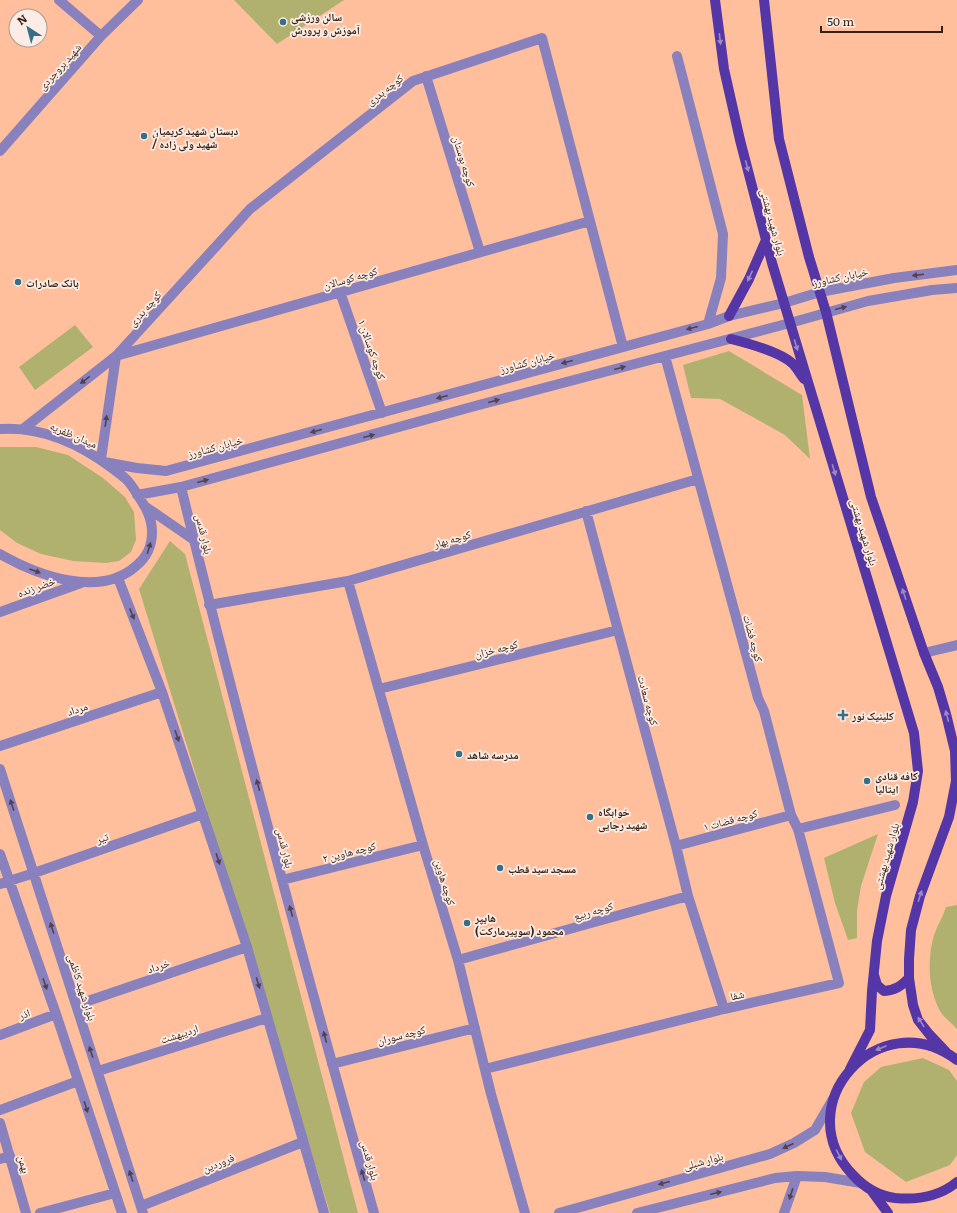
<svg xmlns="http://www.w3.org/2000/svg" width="957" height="1213" viewBox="0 0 957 1213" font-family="Literata,'Noto Naskh Arabic',serif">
<rect width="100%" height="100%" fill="#ffbf9c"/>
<path fill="#b0b16f" d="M234,0H344L277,44Z
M75,325L93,347L35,390L19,367Z
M729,351L802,395L810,459L785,435L720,399L691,398L683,365Z
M0,447H36L68,455L103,478L125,497L134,512L136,540L131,552L119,561L106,563L73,561L41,554L17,543L0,530Z
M170,541L185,554L358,1213H330L139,589Z
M878,834L861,886L857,911V938L848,940L835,903L824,858Z
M957,905V1029C952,1023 944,1018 940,1011C928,989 927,959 934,935C937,926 943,917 946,907Z
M923,1058L949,1070L957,1081V1155L950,1165L906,1182L865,1152L851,1113L864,1082L881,1067Z"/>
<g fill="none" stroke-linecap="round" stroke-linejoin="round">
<path stroke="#8981bd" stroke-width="10" d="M59,0L101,36
M677,56L723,234L721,278L708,324
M426,76L480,252
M0,151L101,36L138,0
M340,292L382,413
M116,356L590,221
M665,356L758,698L764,711L791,815L798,829L895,805
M0,429C41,426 80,444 112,468C117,472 122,475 126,479C130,483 134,489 137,494C145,506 152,517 152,532C152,547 147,557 136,566C99,599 37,575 0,554
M23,429L116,356L250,209L413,81L542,38L623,347
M101,459L116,356
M104,462L137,468L166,471L708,324L729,316L784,303L820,292L894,278L957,270
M181,487C240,730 306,972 374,1213
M137,495L181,487L475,406L790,323L868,301L932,290L957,288
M146,507L194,540
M586,511L676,846L688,896L724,1009
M118,578L162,692L247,947L324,1213
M348,581L423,845L458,960L491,1094L525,1213
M209,605L348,581L698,479
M0,612L81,583
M924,653L957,645
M379,689L618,630
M0,746L162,692
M0,769L143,1213
M676,846L791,815
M0,854L56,1014L122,1213
M282,880L423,845
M0,884L34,873L203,814
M458,960L688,896
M76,1005L247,947
M0,1035L56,1014
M332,1064L475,1028
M485,1069L724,1009L839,983L798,829
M98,1071L267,1018
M0,1110L78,1081
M0,1123L26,1213
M0,1159L10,1156
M141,1206L303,1142
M40,1213L115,1193
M559,1213L770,1154L794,1143L815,1130L833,1099
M637,1213L775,1178L797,1176L825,1177L861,1183
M784,1213L797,1176"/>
<path stroke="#5436a6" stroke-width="10" d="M715,0L724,69L740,140L772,263L914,733L918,771L913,802L886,896L877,941L872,991L870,1030L850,1069
M764,0L779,139L809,257L826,312L871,497L924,653L938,687L946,714L955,751L956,781L949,817L920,896L911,930L909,959V978L913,1005L918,1020L929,1034L946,1052
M729,316L749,279L766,240
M731,339C747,343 781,352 793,364C797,368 800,374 804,379
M874,975L877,985L884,991C896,990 901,986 909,978
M957,1060C879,1001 786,1106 853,1175C864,1187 879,1196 895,1198C917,1200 939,1197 957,1182
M871,1190L888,1213"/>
</g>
<defs><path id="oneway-solid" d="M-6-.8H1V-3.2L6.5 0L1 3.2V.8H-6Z"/></defs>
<g fill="#9f88c3">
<use href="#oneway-solid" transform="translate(720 39) rotate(83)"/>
<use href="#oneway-solid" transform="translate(747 166) rotate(75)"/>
<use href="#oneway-solid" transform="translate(750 276) rotate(115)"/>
<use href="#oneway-solid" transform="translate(796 345) rotate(73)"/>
<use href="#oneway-solid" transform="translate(834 470) rotate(73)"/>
<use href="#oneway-solid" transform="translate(904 594) rotate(-109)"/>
<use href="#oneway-solid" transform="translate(947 716) rotate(-105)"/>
<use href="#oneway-solid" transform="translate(920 896) rotate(-72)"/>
<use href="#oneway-solid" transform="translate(921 1022) rotate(-122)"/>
<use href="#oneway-solid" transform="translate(881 1048) rotate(157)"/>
<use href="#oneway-solid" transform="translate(839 1155) rotate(63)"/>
</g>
<g fill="#54414d">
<use href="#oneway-solid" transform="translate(918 275) rotate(173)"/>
<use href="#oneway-solid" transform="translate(841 308) rotate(-15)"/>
<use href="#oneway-solid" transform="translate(692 328) rotate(165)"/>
<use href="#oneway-solid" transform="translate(567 362) rotate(165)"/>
<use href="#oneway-solid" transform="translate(620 368) rotate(-15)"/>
<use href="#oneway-solid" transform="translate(85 380) rotate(142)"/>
<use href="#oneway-solid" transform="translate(442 397) rotate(165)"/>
<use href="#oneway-solid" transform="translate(494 401) rotate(-15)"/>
<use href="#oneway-solid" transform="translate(106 421) rotate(-82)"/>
<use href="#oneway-solid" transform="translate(316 431) rotate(165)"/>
<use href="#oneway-solid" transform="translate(369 436) rotate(-15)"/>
<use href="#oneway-solid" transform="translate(203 481) rotate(-15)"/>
<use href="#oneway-solid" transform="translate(149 548) rotate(-73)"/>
<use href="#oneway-solid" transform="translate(35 571) rotate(20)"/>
<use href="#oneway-solid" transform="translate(132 614) rotate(69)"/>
<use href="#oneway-solid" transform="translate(177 736) rotate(71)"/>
<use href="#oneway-solid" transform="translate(258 785) rotate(-105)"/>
<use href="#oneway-solid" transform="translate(12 805) rotate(-108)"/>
<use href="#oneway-solid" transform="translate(218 859) rotate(72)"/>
<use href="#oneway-solid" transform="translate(291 911) rotate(-105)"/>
<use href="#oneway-solid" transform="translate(52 928) rotate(-108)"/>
<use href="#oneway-solid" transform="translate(258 983) rotate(74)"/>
<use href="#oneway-solid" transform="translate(45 984) rotate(71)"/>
<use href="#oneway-solid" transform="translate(325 1037) rotate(-105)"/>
<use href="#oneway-solid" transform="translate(91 1052) rotate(-108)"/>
<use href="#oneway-solid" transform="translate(86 1107) rotate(72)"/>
<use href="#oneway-solid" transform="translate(788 1146) rotate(155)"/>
<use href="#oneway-solid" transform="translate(363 1175) rotate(-106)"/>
<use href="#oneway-solid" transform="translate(131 1176) rotate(-108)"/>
<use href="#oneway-solid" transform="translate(664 1183) rotate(165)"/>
<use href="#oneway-solid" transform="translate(716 1193) rotate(-14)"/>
<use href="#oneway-solid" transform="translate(791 1194) rotate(108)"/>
</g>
<g fill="#366f88" stroke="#fbede6" stroke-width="1.5">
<circle cx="283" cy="22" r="4"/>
<circle cx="144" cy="136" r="4"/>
<circle cx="18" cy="282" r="4"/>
<path d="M841 709h4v4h4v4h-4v4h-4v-4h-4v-4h4z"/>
<circle cx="459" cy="754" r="4"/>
<circle cx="867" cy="781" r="4"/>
<circle cx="590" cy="817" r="4"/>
<circle cx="500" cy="868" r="4"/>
<circle cx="467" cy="923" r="4"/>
</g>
<g text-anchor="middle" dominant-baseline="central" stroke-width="3.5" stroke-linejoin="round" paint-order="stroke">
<g font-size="11" font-weight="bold" fill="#371f11" stroke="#fbede6" text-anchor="start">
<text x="291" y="16">سالن ورزشی<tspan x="291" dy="13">آموزش و پرورش</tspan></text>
<text x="152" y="130">دبستان شهید کریمیان<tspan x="152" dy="13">/ شهید ولی زاده</tspan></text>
<text x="26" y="282">بانک صادرات</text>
<text x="852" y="715">کلینیک نور</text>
<text x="467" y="754">مدرسه شاهد</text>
<text x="875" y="775">کافه قنادی<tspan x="875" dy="13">ایتالیا</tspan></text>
<text x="598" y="811">خوابگاه<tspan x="598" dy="13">شهید رجایی</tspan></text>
<text x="508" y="868">مسجد سید قطب</text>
<text x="475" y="917">هایپر<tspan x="475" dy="13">(سوپیرمارکت) محمود</tspan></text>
</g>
<g font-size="11" fill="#371f11" stroke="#fbede6">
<text transform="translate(59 66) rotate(-48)">شهید بروجردی</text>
<text transform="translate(384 89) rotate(-38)">کوچه بدری</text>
<text transform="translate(465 161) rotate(73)">کوچه بوستان</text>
<text transform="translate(774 222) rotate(75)">بلوار شهید بهشتی</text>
<text transform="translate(840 276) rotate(-12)">خیابان کشاورز</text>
<text transform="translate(350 277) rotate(-16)">کوچه کوسالان</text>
<text transform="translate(144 308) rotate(-48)">کوچه بدری</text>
<text transform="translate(373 349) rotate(71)">کوچه کوسالان ۱</text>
<text transform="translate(527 361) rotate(-15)">خیابان کشاورز</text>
<text transform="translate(74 434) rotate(23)">میدان ظفریه</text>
<text transform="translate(215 446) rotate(-15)">خیابان کشاورز</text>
<text transform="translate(865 532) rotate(73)">بلوار شهید بهشتی</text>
<text transform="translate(205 534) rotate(76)">بلوار قدس</text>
<text transform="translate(452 538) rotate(-16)">کوچه بهار</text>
<text transform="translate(36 586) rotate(-20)">خضر زنده</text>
<text transform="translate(754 638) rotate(75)">کوچه فضات</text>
<text transform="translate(496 648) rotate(-14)">کوچه خزان</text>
<text transform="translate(649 700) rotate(75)">کوچه سعادت</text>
<text transform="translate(77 708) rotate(-18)">مرداد</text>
<text transform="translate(730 819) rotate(-15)">کوچه قضات ۱</text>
<text transform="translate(102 837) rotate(-19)">تیر</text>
<text transform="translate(286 848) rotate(76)">بلوار قدس</text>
<text transform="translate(349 851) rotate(-14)">کوچه هاوین ۲</text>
<text transform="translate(885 856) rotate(-74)">بلوار شهید بهشتی</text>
<text transform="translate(446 882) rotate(73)">کوچه هاوین</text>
<text transform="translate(593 910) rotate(-16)">کوچه ربیع</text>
<text transform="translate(158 965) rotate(-19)">خرداد</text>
<text transform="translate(83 987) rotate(72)">بلوار شهید کاظمی</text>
<text transform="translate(737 994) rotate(-13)">شفا</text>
<text transform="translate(24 1013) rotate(-20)">اذر</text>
<text transform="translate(179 1033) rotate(-18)">اردیبهشت</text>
<text transform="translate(401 1034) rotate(-14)">کوچه سوران</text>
<text transform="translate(371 1160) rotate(74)">بلوار قدس</text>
<text transform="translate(703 1160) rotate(-15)">بلوار شبلی</text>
<text transform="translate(218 1162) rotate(-22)">فروردین</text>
<text transform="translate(25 1164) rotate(74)">بهمن</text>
</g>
</g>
<g transform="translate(28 28) rotate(324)"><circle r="19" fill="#fbede6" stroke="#ad9b91"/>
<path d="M0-3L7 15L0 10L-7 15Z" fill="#366f88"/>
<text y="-6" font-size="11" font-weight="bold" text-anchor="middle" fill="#371f11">N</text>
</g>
<path d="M821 26v6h121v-6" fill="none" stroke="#371f11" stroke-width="2"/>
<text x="827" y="26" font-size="12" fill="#371f11" stroke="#fbede6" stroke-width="3" paint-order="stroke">50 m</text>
</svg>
